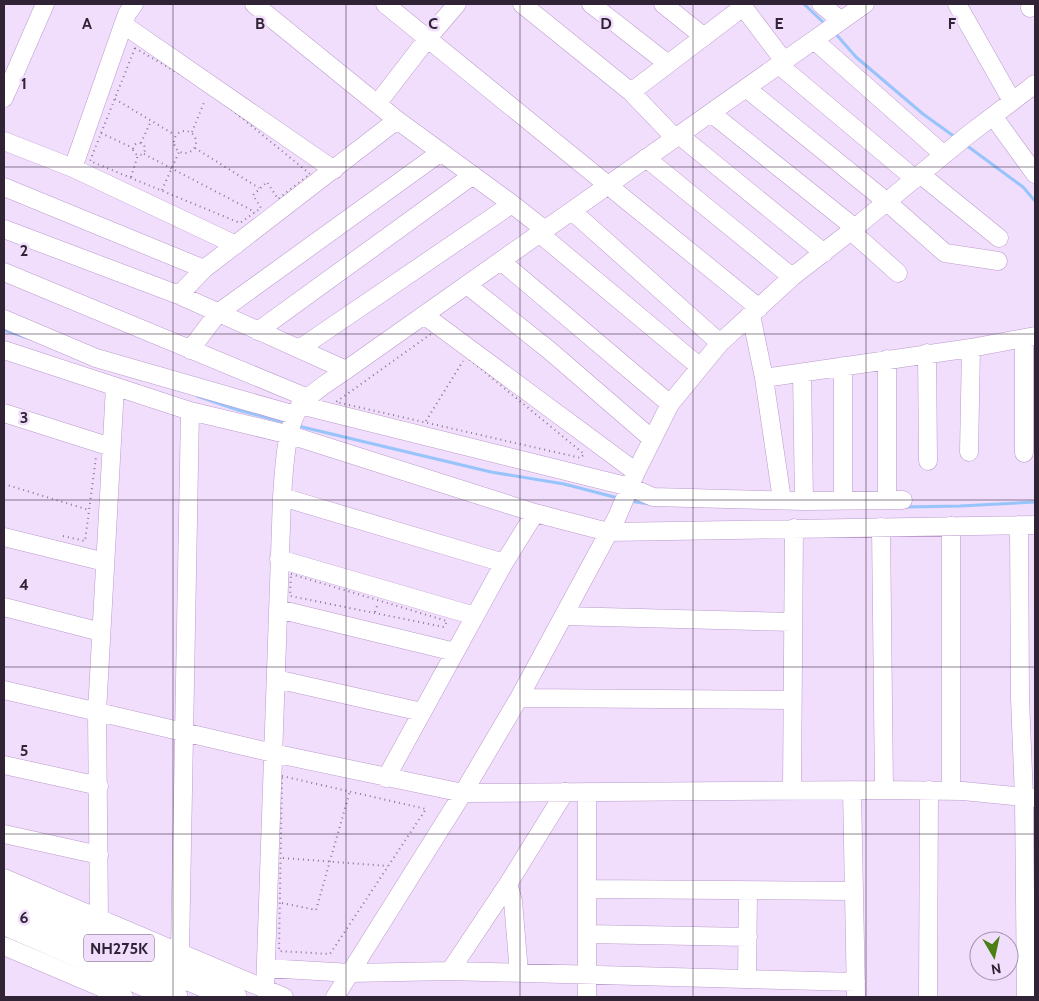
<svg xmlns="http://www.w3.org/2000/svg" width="1039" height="1001" viewBox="0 0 1039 1001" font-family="Cabin,sans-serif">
<rect width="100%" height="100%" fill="#f1ddfc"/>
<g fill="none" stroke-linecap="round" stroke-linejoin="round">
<path stroke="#97c4fb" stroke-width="3" d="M804,4L825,24
M835,33L856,57L923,114L955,137
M966,145L1023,187L1035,201
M4,330L28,338
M197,396L238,410L287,423
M298,426L491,472L564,484L618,498
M629,501L650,504
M904,507L960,506L1035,502"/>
<defs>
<path id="minor" d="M254,4L397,120L512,204L545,230
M385,4L759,308
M522,4L631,92L675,138
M591,4L668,64
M663,4L704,37
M741,4L784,61
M821,4L841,21
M957,4L1012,101
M1030,8L1035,6
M124,25L334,170
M814,40L944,155
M779,65L915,179
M746,88L887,202L945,253L998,261
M631,92L743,7
M4,98L45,4
M377,104L428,38L457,4
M711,113L855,228
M993,116L1035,174
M679,135L824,253
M4,141L73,168L236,245
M646,158L792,277
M73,168L127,14L134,4
M920,174L999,238
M4,187L204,269
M572,211L720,343
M4,229L179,295L346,370
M851,231L898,273
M540,234L700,367
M501,261L670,404
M4,272L308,398
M467,285L549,350L652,439
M179,295L204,269L397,120
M424,315L636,472
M751,315L764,378L782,500
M4,319L96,358L295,415
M258,331L473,175
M1024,338V453
M299,349L512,204
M4,350L190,411L290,435L535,513L608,532L1035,525
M190,350L218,313L441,152
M927,353L928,461
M843,366V501
M802,373L804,501
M764,378L971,348L1035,336
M300,405L630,487L653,497L804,501L903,500
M4,413L111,447
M969,452L971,348
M282,497L504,563
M887,500V359
M1019,525L1020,698L1024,798L1026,997
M881,527L884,790
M4,537L105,562
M279,559L475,616
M4,607L101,632
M278,609L455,652
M564,616L793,622
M276,679L422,712
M4,690L273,753L463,793L884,790L963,791L1035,798
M519,698L792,700
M4,765L99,786
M386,778L504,563L535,513
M792,790L794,528
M852,790L856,997
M951,791V526
M587,792V997
M4,834L99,855
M4,878L284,997
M508,884L513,901L519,973
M587,889L854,891
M99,919L97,712L115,387
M587,934L748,937
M4,946L124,997
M180,952L190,411
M266,968L351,973L450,971L856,982
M450,971L508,884L565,792
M747,979L748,891
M265,990L282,497C284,472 285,422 303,403C314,390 332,380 346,370L865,4
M335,997L463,793L519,698L617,517L636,472L670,404L720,343L792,277L851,231L968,135L1035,84
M928,997L929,790"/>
<path id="highway" d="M4,900L234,997
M4,922L175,997"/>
</defs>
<use href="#minor" stroke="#bb9bcc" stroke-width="19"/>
<use href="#highway" stroke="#bb9bcc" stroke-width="26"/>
<path stroke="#897992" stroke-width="2" stroke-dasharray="1 4" stroke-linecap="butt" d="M135,48L209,91L310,174L278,199L267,182L253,195L261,208L240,223L90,161Z
M115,99L175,135
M174 142a11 11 0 1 1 22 0a11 11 0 1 1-22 0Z
M192,132L205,100
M101,133L133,148
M133 149a6 6 0 1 1 12 0a6 6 0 1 1-12 0Z
M141,143L151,121
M195,148L259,188
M144,154L255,212
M131,177L138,155
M162,190L179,152
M435,331L584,454L581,458L336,402Z
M426,421L463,361
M4,484L89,510
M63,536L85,541L96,457
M291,574L447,621L444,627L290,596Z
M375,612L378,603
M282,776L426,809L330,954L279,951Z
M283,858L388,866
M282,903L316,910L350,791"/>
<use href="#minor" stroke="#fff" stroke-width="18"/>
<use href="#highway" stroke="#fff" stroke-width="25"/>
</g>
<path fill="none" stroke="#302336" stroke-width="1" stroke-opacity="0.55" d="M173,4V997M346,4V997M520,4V997M693,4V997M866,4V997M4,167H1035M4,334H1035M4,500H1035M4,667H1035M4,834H1035"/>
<g text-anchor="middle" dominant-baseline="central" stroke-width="5" stroke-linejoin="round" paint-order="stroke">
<rect fill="#f1ddfc" stroke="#6a5b71" stroke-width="1" x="84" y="934.5" width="70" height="27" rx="4"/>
<g font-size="16" font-weight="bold" fill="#302336">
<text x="119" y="948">NH275K</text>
</g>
</g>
<g font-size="16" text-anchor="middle" font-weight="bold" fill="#302336" stroke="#f1ddfc" stroke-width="5" stroke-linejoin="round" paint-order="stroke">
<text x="87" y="29">A</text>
<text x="260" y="29">B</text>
<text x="433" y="29">C</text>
<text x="606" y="29">D</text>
<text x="779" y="29">E</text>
<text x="952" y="29">F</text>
<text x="24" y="89">1</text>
<text x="24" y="256">2</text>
<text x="24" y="423">3</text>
<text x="24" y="590">4</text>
<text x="24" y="756">5</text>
<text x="24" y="923">6</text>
</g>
<rect width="1039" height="1001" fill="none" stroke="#302336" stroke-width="10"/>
<g transform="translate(994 956) rotate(171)"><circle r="24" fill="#f1ddfc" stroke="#a493ad"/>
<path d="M0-4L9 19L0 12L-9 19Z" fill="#497f14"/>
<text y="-8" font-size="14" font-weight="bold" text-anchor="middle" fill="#302336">N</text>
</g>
</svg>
